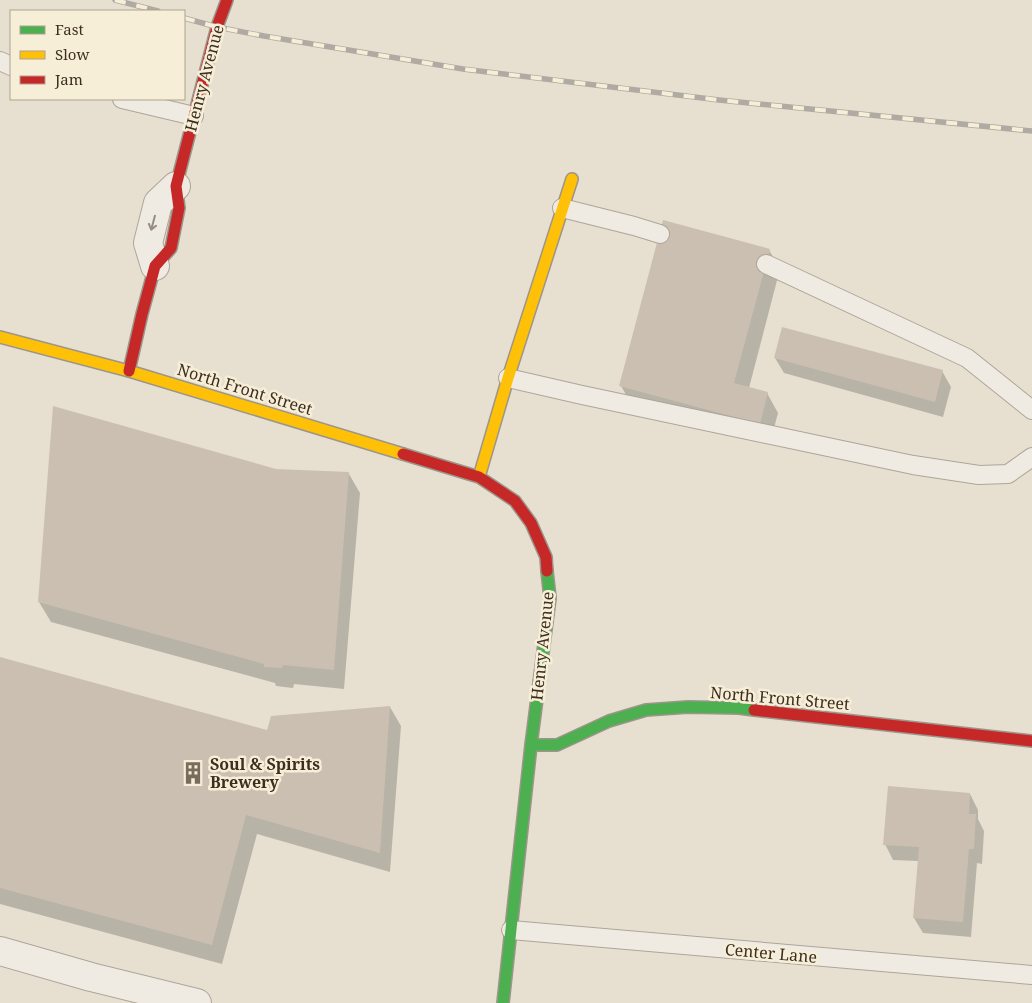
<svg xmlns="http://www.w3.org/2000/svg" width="1032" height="1003" viewBox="0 0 1032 1003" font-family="'Noto Serif',serif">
<rect width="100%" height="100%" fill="#e7e0d1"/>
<path fill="#0003" d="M769,250L780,269L749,388L767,393L778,413L770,443L632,405L621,386Z
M775,358L942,371L951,387L943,417L784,373Z
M276,470L349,474L360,493L344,689L294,684L293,688L276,686L275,683L51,622L39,602Z
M0,658L268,732L390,707L401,726L390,872L257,834L222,964L0,904Z
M970,794L978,810V819L984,831L982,864L977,863L971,937L923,933L914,918L919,861L893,860L885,844Z"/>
<path fill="#cbbfb2" d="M663,220L770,249L734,383L768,392L760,424L619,386Z
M782,327L943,370L935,402L774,358Z
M53,406L276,469L349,472L334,670L283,665L282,668L264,667V664L38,602Z
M0,657L267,730L271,716L390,706L380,853L246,815L212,945L0,888Z
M888,786L970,793L969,814H976L974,849H969L963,922L913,918L919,847L883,845Z"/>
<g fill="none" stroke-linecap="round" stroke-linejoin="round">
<defs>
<path id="lane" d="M0,61L11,66
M122,99L194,116
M562,208L634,226L660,234
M766,264L967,358L1032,410
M508,378L582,395L809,443L913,465L979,475L1008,474L1032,457
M511,930L1032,975"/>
<path id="street" d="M155,266L148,243L158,203L176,186
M0,951L91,977L197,1003"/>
<path id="fast" d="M531,745H557L609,721L646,710L688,707L739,708L754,710
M503,1003L531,745L550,598L547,571"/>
<path id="slow" d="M0,337L129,371L403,454
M479,477L508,378L572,179"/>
<path id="jam" d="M129,371L142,314L155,266L171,248L179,208L176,186L217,27L227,0
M403,454L479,477L515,501L531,523L546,557L547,571
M754,710L1032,741"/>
</defs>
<use href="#lane" stroke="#ada599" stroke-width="20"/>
<use href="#street" stroke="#ada599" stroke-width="30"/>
<use href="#fast" stroke="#9c958a" stroke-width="14"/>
<use href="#slow" stroke="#9c958a" stroke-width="14"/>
<use href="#jam" stroke="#9c958a" stroke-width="14"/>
<use href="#lane" stroke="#efebe3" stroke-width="18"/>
<use href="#street" stroke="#efebe3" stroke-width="28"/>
<use href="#fast" stroke="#4caf50" stroke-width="11"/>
<use href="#slow" stroke="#ffc107" stroke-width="11"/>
<use href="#jam" stroke="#c62828" stroke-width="11"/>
<defs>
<path id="rail" d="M115,0L158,11
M184,18L217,27L264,36L463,69L719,100L1032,131"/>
</defs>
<use href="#rail" stroke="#afaaa2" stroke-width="5.5"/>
<use href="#rail" stroke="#f7eed8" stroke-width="4" stroke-dasharray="11" stroke-linecap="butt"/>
</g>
<defs><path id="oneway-shaft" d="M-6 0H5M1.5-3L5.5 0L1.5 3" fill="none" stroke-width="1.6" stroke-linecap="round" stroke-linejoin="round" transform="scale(1.25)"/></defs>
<use stroke="#968c82" href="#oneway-shaft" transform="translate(153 223) rotate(105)"/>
<defs>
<symbol id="building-bare" viewBox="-9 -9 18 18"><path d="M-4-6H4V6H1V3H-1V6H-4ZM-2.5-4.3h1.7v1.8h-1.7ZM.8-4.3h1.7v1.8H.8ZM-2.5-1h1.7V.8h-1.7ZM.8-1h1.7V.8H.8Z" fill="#786c5e" stroke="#f7eed8" stroke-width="2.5" paint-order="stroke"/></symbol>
</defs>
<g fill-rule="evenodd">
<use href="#building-bare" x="177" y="757" width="32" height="32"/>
</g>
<g text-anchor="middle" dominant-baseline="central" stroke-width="5" stroke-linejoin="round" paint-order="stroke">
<g font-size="16" fill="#3d2e20" stroke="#f7eed8">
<text transform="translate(204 78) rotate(-75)">Henry Avenue</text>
<text transform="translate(245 389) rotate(17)">North Front Street</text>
<text transform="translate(542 646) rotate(-84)">Henry Avenue</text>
<text transform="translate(780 698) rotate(5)">North Front Street</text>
<text transform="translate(771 953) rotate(5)">Center Lane</text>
</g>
<g font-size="16" font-weight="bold" fill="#3d2e20" stroke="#f7eed8" text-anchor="start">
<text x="210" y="764">Soul &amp; Spirits<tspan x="210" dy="18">Brewery</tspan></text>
</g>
</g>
<rect x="10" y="10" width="175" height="90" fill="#f7eed8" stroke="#ada18e"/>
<rect x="20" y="26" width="25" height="8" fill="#4caf50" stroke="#ada18e"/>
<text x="55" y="35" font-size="15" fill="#3d2e20">Fast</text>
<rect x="20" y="51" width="25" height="8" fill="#ffc107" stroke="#ada18e"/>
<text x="55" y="60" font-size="15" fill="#3d2e20">Slow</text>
<rect x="20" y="76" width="25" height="8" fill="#c62828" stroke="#ada18e"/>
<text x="55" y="85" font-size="15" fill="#3d2e20">Jam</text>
</svg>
